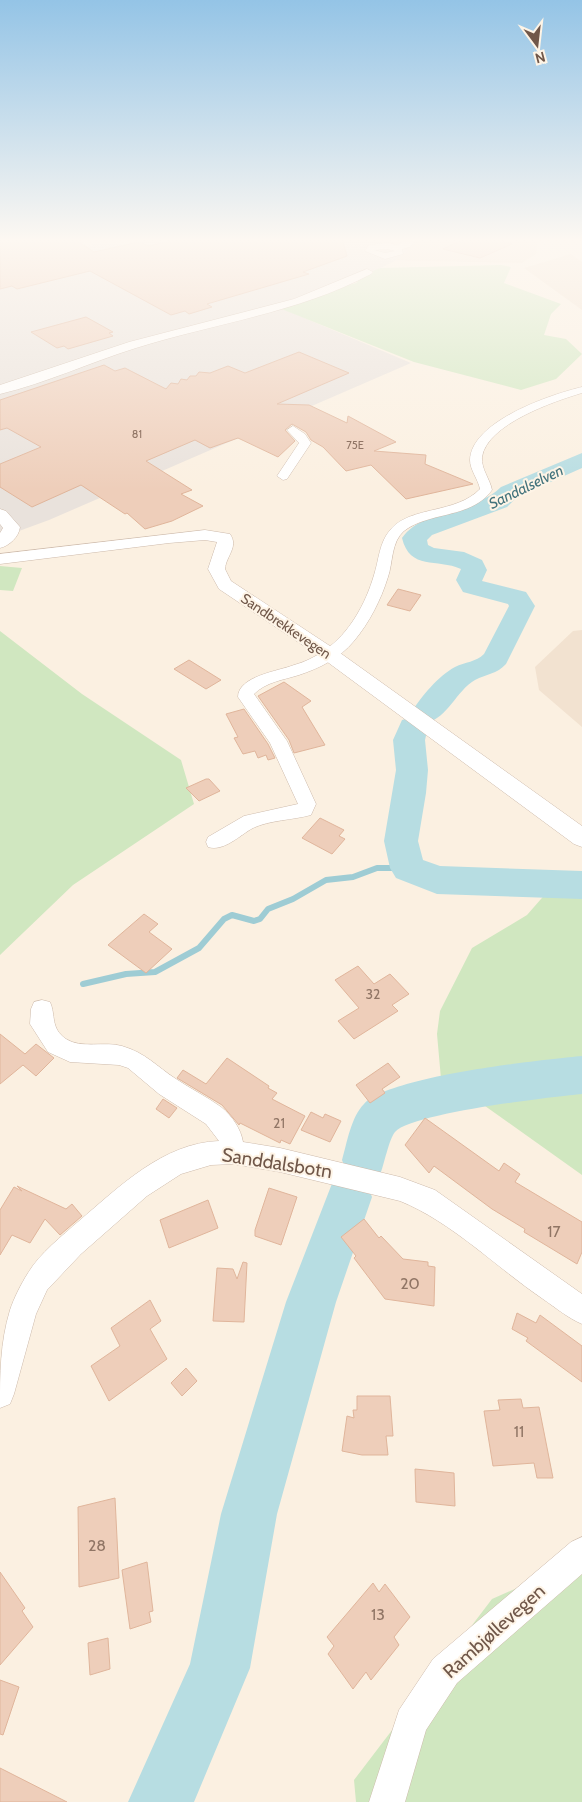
<svg xmlns="http://www.w3.org/2000/svg" width="582" height="1802" viewBox="0 0 582 1802" font-family="Cabin,sans-serif">
<rect width="100%" height="100%" fill="#fbf0e1"/>
<path fill="#f2e2d0" d="M385,238H538L536,254L522,263L387,260Z
M571,254L582,262V310L524,268Z
M582,630V727L539,690L535,667L573,631Z"/>
<path fill="#e9e2dc" d="M152,238H365L408,250L393,262L322,296L283,309L411,363L49,520L0,538V268L97,243L124,245Z"/>
<path fill="#d0e7c0" d="M501,265L511,267L504,283L561,304L551,314L544,335L566,339L582,354L556,379L521,390L414,362L274,306L356,283L364,275L380,268Z
M0,566L22,568L13,591L0,590Z
M0,631L82,694L181,760L194,804L73,885L0,955Z
M555,883L560,896L573,887L582,890V1175L464,1091L442,1090L437,1034L440,1011L472,948L527,915Z
M582,1559V1802H356L354,1780L492,1599Z"/>
<g fill="none" stroke-linecap="round" stroke-linejoin="round">
<path stroke="#9eccd4" stroke-width="6" d="M83,984L126,974L155,972L199,948L224,919L232,915L254,921L260,919L268,909L293,899L326,880L353,877L377,868H408"/>
<path fill="#b7dde2" fill-rule="evenodd" d="M582,453V468L517,497L507,507L432,535L427,540L428,545L434,548L464,552L482,560L487,570L482,581L526,592L535,606L506,664C497,674 486,674 475,680C456,691 448,718 426,723L428,727L425,740L428,770L426,793L418,841L423,860L440,866L582,871V899L437,894L396,878L390,868L384,841L396,770L393,740L402,720L413,717L411,713C421,697 438,676 455,667C465,662 476,662 484,654L509,606L508,604L463,592L456,580L461,569C437,558 410,571 402,538C422,509 475,513 501,487Z
M582,1056V1094C551,1097 412,1113 395,1132C389,1139 384,1165 380,1175L365,1181L372,1197L336,1302L277,1514L250,1668L194,1802H128L190,1664L221,1514L286,1302L333,1181L348,1175L342,1160C347,1143 351,1117 364,1104C390,1076 540,1060 582,1056Z"/>
</g>
<path fill="#eeceba" stroke="#e0b59b" d="M0,238H73L94,252L139,242L149,246L183,238H342L347,256L303,272L309,274L207,304L212,307L189,314L185,311L171,315L90,271L17,289L12,286L0,289Z
M466,238H489L512,244L480,258L443,249Z
M86,317L113,332L109,333L113,336L68,349L64,346L57,348L31,332Z
M299,352L349,373L277,404L309,405L347,423L348,416L396,442L374,451L426,455L425,464L473,484L406,499L371,465L346,471L323,447L311,440L306,432L292,424L285,430L295,441L278,457L238,438L210,448L195,440L146,461L192,490L181,494L203,506L172,521L145,529L127,513L125,514L81,485L32,507L0,487V464L41,447L7,428L0,430V400L104,365L115,371L125,368L166,389L171,383L178,384L181,379L187,380L190,376H196L199,372L210,373L228,366L245,373Z
M398,589L421,595L410,611L387,605Z
M189,660L221,680L206,689L174,669Z
M284,682L311,701L302,707L325,745L294,753L289,740L258,696Z
M244,709L268,744L275,758L268,760L266,755L258,758L255,751L243,754L234,738L238,737L226,714Z
M206,779H209L220,791L199,801L186,788Z
M320,818L344,830L339,836L345,839L332,854L302,838Z
M144,914L158,924L149,932L172,949L146,973L108,945Z
M358,966L374,984L390,974L409,994L392,1005L398,1011L354,1039L338,1021L359,1008L335,980Z
M0,1034L25,1054L36,1044L54,1058L36,1076L23,1065L0,1084Z
M227,1058L269,1086L268,1088L277,1093L272,1099L305,1116L290,1144L281,1140L280,1143L240,1123L239,1125L222,1105L177,1078L183,1070L206,1084Z
M388,1063L400,1077L382,1089L385,1093L370,1103L356,1085Z
M163,1099L177,1108L169,1118L156,1109Z
M311,1112L323,1118L325,1114L341,1121L330,1142L301,1130Z
M425,1118L499,1171L504,1163L520,1174L515,1182L582,1222V1252L577,1264L524,1232L525,1229L492,1209L434,1166L429,1173L405,1145Z
M17,1186L66,1209L72,1204L82,1216L60,1235L45,1219L30,1243L12,1235L0,1255V1210L14,1187L22,1191Z
M269,1188L297,1197L281,1245L255,1236V1230Z
M208,1200L218,1228L169,1248L160,1220Z
M364,1219L379,1238L381,1236L403,1259L428,1262V1266L435,1267L434,1306L385,1299L354,1258L356,1256L341,1237Z
M243,1262L247,1263L244,1322L213,1321L217,1268L233,1269L237,1279Z
M150,1300L161,1321L150,1329L167,1359L109,1401L91,1366L120,1346L111,1328Z
M517,1313L536,1323L540,1315L582,1346V1382L526,1341L528,1338L512,1329Z
M186,1368L197,1381L182,1396L171,1383Z
M357,1396H390L393,1436H386L388,1455H362L342,1451L347,1416L354,1418L353,1410H357Z
M521,1399L523,1408L539,1407L553,1478H537L534,1463L493,1466L484,1411L500,1410L498,1400Z
M415,1469L454,1473L455,1506L416,1502Z
M115,1498L119,1578L79,1587L78,1507Z
M147,1562L153,1611L149,1612L151,1622L130,1629L122,1570Z
M0,1572L25,1608L22,1611L33,1627L0,1665Z
M373,1583L379,1592L385,1584L410,1617L394,1637L399,1645L371,1680L366,1672L353,1689L328,1654L334,1646L327,1637Z
M108,1638L110,1669L90,1675L88,1643Z
M0,1680L19,1687L3,1735L0,1734Z
M0,1768L67,1802H0Z"/>
<g fill="none" stroke-linecap="round" stroke-linejoin="round">
<defs>
<path id="minor" d="M410,238H419L410,247L402,249L403,254L385,259L365,251L369,245L388,243L397,245ZM388,249L395,251L385,253L374,250Z
M582,387V393C555,401 487,424 482,457C481,469 490,479 492,490C471,519 430,511 404,531C391,542 393,563 388,577C381,600 369,623 354,641C340,658 320,668 299,675C283,680 266,682 254,694L287,741L316,804L311,815C293,820 270,820 253,828C240,835 224,852 208,847L206,842L208,837L244,816L298,804L270,743L238,697C238,676 279,671 294,665C305,662 315,657 325,650C349,634 366,603 374,575C379,560 379,542 391,529C411,506 456,514 480,489C478,479 470,470 470,460C471,421 552,394 582,387Z
M293,426L305,434L311,443L287,479L283,480L277,476L299,443L287,430Z
M42,1000L50,1002C56,1015 50,1028 66,1039C81,1049 105,1041 122,1046C146,1053 156,1066 176,1079C191,1089 207,1097 221,1107C232,1116 241,1129 243,1142L280,1148L400,1177L435,1190L582,1294V1324C568,1318 556,1308 543,1299C497,1268 452,1222 400,1201L280,1172L233,1164L211,1165L181,1174L147,1196L81,1254L47,1290L36,1314L14,1394L10,1404L0,1408C0,1374 0,1343 10,1310C14,1298 21,1284 28,1273C40,1253 62,1236 79,1221C119,1187 163,1143 219,1141L206,1124L159,1094L128,1068L119,1065L70,1062L48,1052L30,1024L31,1009L34,1002Z
M582,1537V1574L457,1683L426,1730L405,1802H369L399,1710L433,1659L571,1542Z"/>
<path id="tertiary" d="M367,269L373,272L371,274C298,313 215,323 136,348C91,362 46,383 0,394V385L129,342L294,299Z
M0,509L6,511L20,527C19,537 9,546 0,548V533L3,528L0,524Z
M205,530L230,534C239,547 226,556 225,569L231,581L336,650L582,826V847L574,844L322,658L219,589L208,569L217,542L205,540L169,543L0,564V554Z"/>
</defs>
<use href="#minor" stroke="#cdbaab" stroke-width="1"/>
<use href="#tertiary" stroke="#cdbaab" stroke-width="1"/>
<use href="#minor" fill="#fff" fill-rule="evenodd"/>
<use href="#tertiary" fill="#fff" fill-rule="evenodd"/>
</g>
<linearGradient id="sky" x2="0" y2="1"><stop stop-color="#94c4e6"/><stop offset="0.49" stop-color="#fdf8f2"/><stop offset="1" stop-color="#fdf8f2" stop-opacity="0"/></linearGradient>
<rect width="582" height="490" fill="url(#sky)"/>
<g text-anchor="middle" dominant-baseline="central" stroke-width="4" stroke-linejoin="round" paint-order="stroke">
<g font-size="11" fill="#907565">
<text x="137" y="434">81</text>
<text x="355" y="445">75E</text>
</g>
<g font-size="14" fill="#705749" stroke="#fef4e6">
<text transform="translate(286 626) rotate(34)">Sandbrekkevegen</text>
</g>
<g font-size="14" fill="#907565">
<text x="373" y="994">32</text>
<text x="279" y="1123">21</text>
</g>
<g font-size="15" font-style="italic" fill="#42737c" stroke="#fef4e6">
<text transform="translate(526 487) rotate(-26)">Sandalselven</text>
</g>
<g font-size="16" fill="#907565">
<text x="554" y="1231">17</text>
<text x="410" y="1283">20</text>
<text x="519" y="1431">11</text>
<text x="97" y="1545">28</text>
<text x="378" y="1614">13</text>
</g>
<g font-size="19" fill="#705749" stroke="#fef4e6">
<text transform="translate(277 1163) rotate(9)">Sanddalsbotn</text>
<text transform="translate(494 1631) rotate(-42)">Rambjøllevegen</text>
</g>
</g>
<g transform="translate(537 45) rotate(165)" stroke="#fef4e6" stroke-width="4" paint-order="stroke">
<path d="M0-4L9 19L0 12L-9 19Z" fill="#705749"/>
<text y="-8" font-size="14" font-weight="bold" text-anchor="middle" fill="#705749">N</text>
</g>
</svg>
